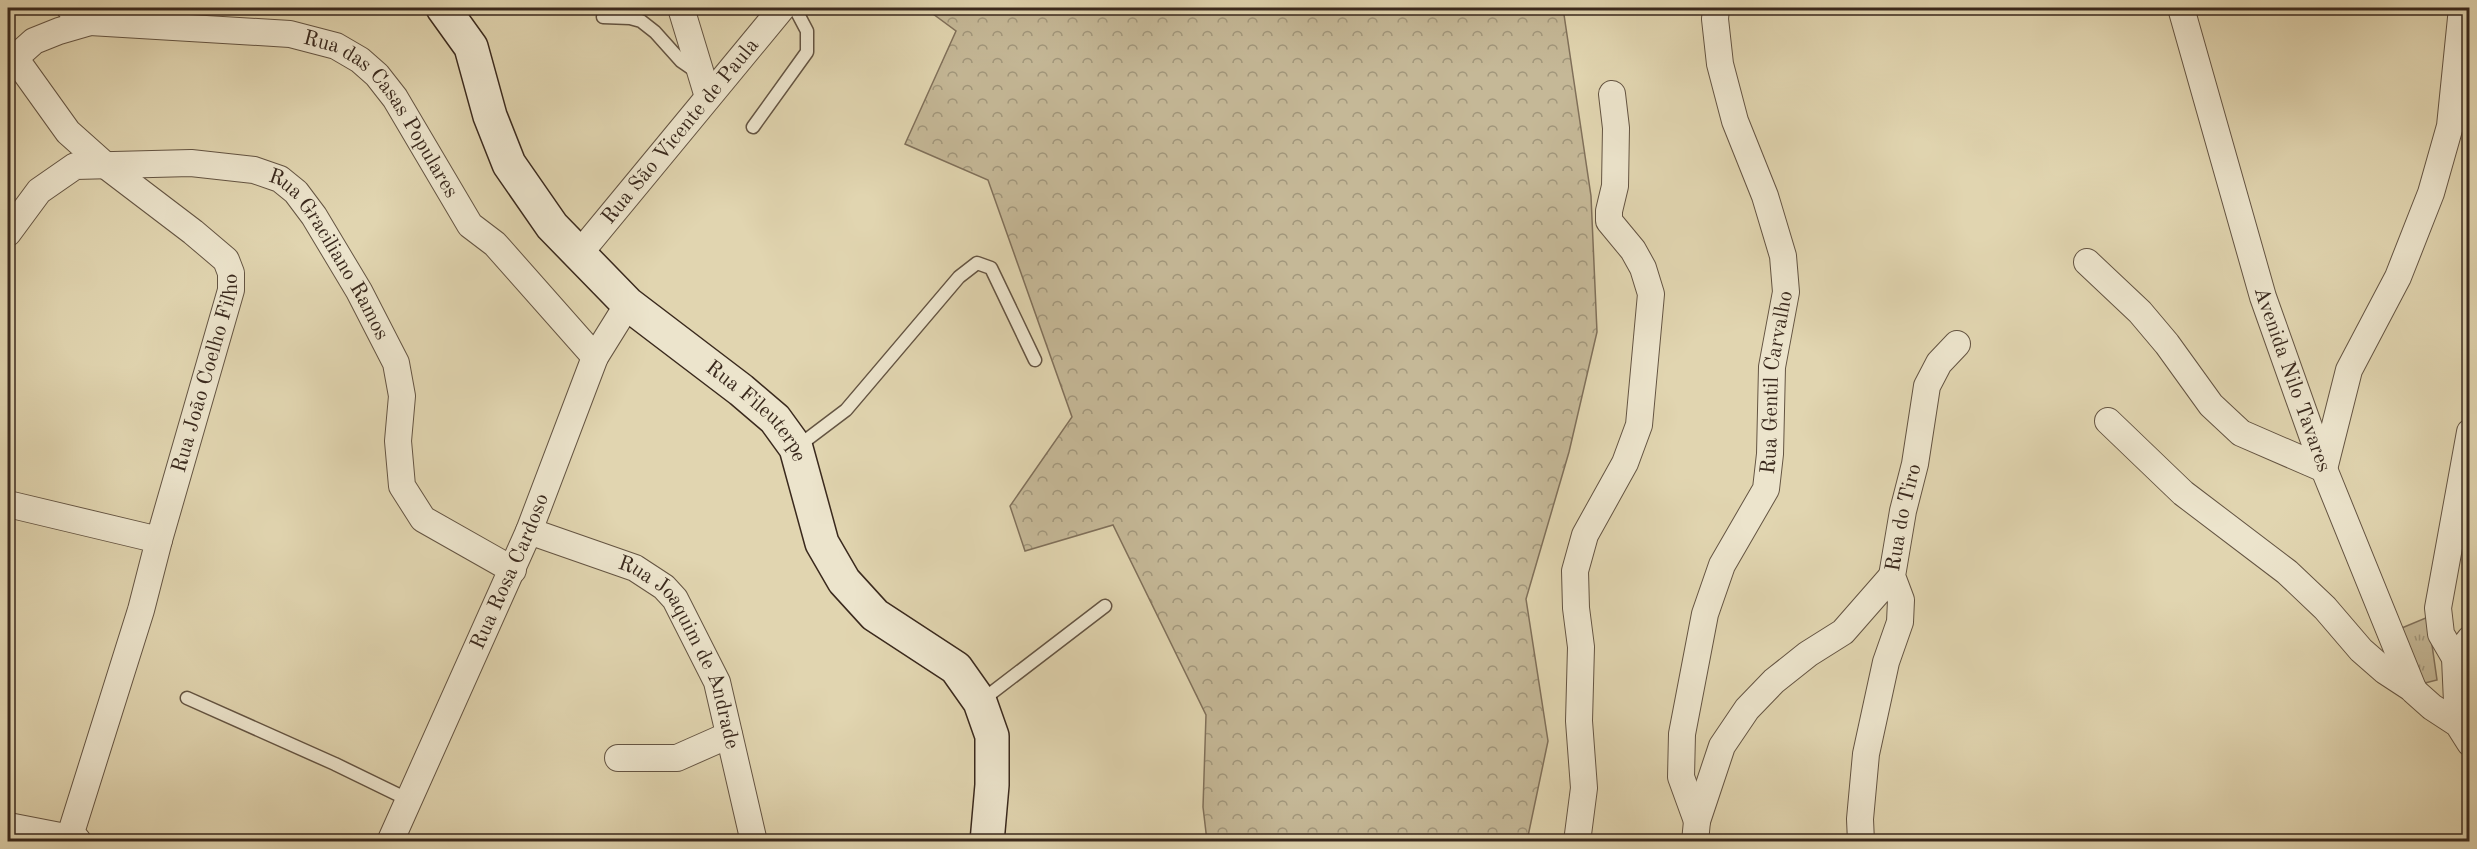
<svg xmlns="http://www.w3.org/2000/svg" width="2477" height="849" viewBox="0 0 2477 849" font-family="'Old Standard TT',serif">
<defs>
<pattern id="forest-crowns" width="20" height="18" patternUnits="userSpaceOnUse" patternTransform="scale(1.5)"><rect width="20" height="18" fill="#c5b897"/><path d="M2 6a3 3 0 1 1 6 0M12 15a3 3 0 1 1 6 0" fill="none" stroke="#a1967b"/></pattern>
<pattern id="park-tufts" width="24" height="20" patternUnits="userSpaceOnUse" patternTransform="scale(1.5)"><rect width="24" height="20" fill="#c5b897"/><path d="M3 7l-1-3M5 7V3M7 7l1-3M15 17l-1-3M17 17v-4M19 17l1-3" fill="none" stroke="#a1967b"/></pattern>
</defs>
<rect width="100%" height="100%" fill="#e1d5b0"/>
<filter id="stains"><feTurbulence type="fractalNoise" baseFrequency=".00333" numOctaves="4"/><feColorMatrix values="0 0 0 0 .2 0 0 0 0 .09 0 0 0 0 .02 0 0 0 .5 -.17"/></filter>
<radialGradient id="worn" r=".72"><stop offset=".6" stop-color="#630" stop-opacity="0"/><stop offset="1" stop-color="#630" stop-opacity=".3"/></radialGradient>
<path fill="url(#forest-crowns)" stroke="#80705a" stroke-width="1.5" d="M925,8H1563L1591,196L1597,332L1569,452L1526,599L1548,741L1527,841H1207L1203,807L1206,715L1113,525L1025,551L1010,506L1072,417L988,180L905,144L956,31Z"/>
<path fill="url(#park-tufts)" stroke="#80705a" stroke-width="1.5" d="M2428,617L2437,680L2413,686L2397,630Z"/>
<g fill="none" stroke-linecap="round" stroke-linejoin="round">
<defs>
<path id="service" d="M603,17L630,18L641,21L655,32L681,61L697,72
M753,127L807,52V31L797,12L791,8
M797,447L846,410L959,277L977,263L991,268L1035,360
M187,698L335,764L409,800
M981,701L1105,606"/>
<g id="minor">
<path d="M681,8L708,97"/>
<path id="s1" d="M2181,8L2263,297L2324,469L2414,691L2432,707L2458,724L2470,743"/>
<path id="s2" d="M90,22L290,34L336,46L360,60L377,75L395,98L470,225L495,244L595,357"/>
<path id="s3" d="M8,233L39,191L75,166L191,163L254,170L280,179L296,192L314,216L359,291L396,363L402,396L398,441L402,486L423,519L513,570"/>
<path id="s4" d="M579,254L782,8"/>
<path d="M2087,262L2140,312L2167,344L2211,405L2241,433L2324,469L2349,370L2398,277L2431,193L2450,126L2462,8"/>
<path d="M2108,421L2183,493L2287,572L2325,608L2361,650L2385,671L2414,690"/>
<path d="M8,504L159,540"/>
<path id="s5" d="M529,531L635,568L664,587L675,599L717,682L754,842"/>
<path d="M2455,658L2470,639"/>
<path d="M2458,724L2455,658L2441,634L2438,608L2470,432"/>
<path d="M618,758H677L729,735"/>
<path id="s6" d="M1697,821L1681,777L1682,734L1705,614L1722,565L1766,489L1770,454L1772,367L1786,292L1783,256L1765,196L1735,121L1720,64L1715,19L1716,8"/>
<path id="s7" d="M69,839L141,610L159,540L231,290V273L226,260L193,232L105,165L68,132L15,58L34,41L59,31L90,22L70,8"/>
<path id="s8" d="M390,842L529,531L595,357L628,304"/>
<path d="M1577,842L1584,788L1579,721L1581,647L1576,608L1575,571L1585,535L1625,463L1639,425L1651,294L1643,268L1633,250L1609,221V211L1615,186L1616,128L1612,94"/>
<path d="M1695,842L1697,821L1722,746L1747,709L1774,681L1808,654L1843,632L1892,576"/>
<path id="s9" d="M1861,842L1860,819L1866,754L1886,662L1900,622L1901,600L1892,576L1903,511L1915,464L1927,386L1939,363L1957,344"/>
</g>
<path id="tertiary" d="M8,829L75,842"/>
<g id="secondary">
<path id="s10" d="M443,8L471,47L490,116L509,164L552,226L628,304L741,390L775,419L796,448L822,543L844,581L875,615L956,668L980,702L992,736V785L987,842"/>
</g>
</defs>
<use href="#service" stroke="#645442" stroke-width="15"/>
<use href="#minor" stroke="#645442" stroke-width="28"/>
<use href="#tertiary" stroke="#645442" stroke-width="34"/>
<use href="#secondary" stroke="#3a291d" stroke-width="36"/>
<use href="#service" stroke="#ece4cc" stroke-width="12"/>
<use href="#minor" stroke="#ece4cc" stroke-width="26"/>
<use href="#tertiary" stroke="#ece4cc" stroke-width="32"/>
<use href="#secondary" stroke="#ece4cc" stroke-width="33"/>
</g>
<g text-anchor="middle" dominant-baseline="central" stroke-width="4.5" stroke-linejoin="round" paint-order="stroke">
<g font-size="21" fill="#3a291d" stroke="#ece4cc">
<text stroke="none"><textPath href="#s2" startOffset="328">Rua das Casas Populares</textPath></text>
<text stroke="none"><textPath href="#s4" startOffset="159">Rua São Vicente de Paula</textPath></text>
<text stroke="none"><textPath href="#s3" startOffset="393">Rua Graciliano Ramos</textPath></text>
<text stroke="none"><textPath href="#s7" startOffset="486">Rua João Coelho Filho</textPath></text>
<text stroke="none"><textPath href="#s1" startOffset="388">Avenida Nilo Tavares</textPath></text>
<text stroke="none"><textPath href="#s6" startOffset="459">Rua Gentil Carvalho</textPath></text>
<text stroke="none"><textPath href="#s10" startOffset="524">Rua Fileuterpe</textPath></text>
<text stroke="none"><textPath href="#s9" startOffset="332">Rua do Tiro</textPath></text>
<text stroke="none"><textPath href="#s8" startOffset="296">Rua Rosa Cardoso</textPath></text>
<text stroke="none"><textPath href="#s5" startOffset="210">Rua Joaquim de Andrade</textPath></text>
</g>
</g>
<rect width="2477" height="849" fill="none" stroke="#e1d5b0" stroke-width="30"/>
<rect x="9" y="9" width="2459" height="831" fill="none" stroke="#3a291d" stroke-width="3"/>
<rect x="15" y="15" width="2447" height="819" fill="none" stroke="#3a291d" stroke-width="1.5"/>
<rect width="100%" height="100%" filter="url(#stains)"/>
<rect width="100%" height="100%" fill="url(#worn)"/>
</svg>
